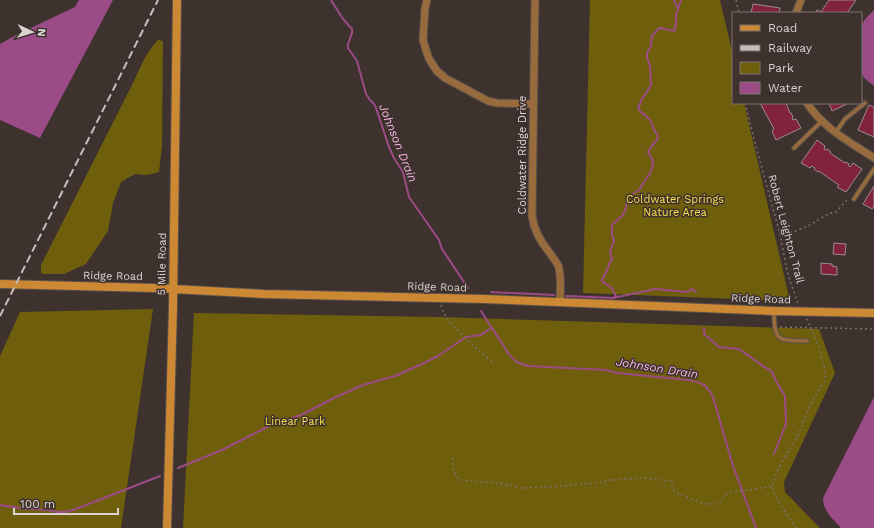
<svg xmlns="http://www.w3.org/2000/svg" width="874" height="528" viewBox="0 0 874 528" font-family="'Work Sans',sans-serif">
<rect width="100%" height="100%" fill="#3e322e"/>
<path fill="#6f5f0d" d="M590,0H720L733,55V103H744L790,301L583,293Z
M158,40L163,41L162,145L159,172L147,175L135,174L121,182L113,203L108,231L86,264L64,274H44L41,273V265L131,87C139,71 145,53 158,40Z
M153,309L121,528H0V356L20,312Z
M194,313L439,317L819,329L835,373L784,482L785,492L820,528H183Z"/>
<path fill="#9b4c86" d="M79,0H113L40,138L0,120V44L18,34L75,7Z
M874,10V86L864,78L861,71V26L865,19Z
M874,397V528H841C833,519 823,511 823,498Z"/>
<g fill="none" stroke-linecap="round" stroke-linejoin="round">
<path stroke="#9b4c86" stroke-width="2" d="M331,0L343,19L352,29V33L348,44V48L357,61L366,94L370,100L375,105L389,147L394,158L403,172L409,197L439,240L442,249L468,288
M674,0L678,9
M491,292L554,295
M566,296L613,298L655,289L687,292L692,289L696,292
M614,297L616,296L611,287L603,282L602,280L608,268L609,264L612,259L610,251L614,241L612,235V225L623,215L626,208L628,197L639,190L650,173L652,168L653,161L648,152L653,144L657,140L658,137L657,134L654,130L650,120L640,111L638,108L642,99L651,85L650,67L647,57V53L651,46L652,36L659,28C664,27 669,32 675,30L676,20V15L681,0
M481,311L510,356L517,362L528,366L606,370L617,373L689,380C702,383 707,384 713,397L733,466L756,528
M704,328V334L719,347L739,349L772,372L776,381L785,396L786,424L774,454
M178,468L222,450L269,426L301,415L334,398L363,385L395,376L422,364L438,356L466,337L481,335L491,328
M0,505L20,508L47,510L57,512H65L76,509L160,476"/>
</g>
<path fill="#81233d" stroke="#9c8c8f" d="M829,0H856L847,13H815L817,10L821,12Z
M753,4L780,8L779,13H751Z
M760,103H786L790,113H791L793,117L792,118L793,120L796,119L801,128L776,140L772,131L774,129Z
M829,103H849L832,111Z
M869,105L874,107V137L858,130Z
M817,140L825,146L824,149L826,150L827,149L831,152L830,153L845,163L846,162L849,164L848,165L850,167L853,163L862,169L846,192L837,187L839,185L833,181L819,171L818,172L814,169L815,168L812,166L810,168L801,163Z
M874,186V206L872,209L863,204Z
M834,243L846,244L845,255L833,254Z
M821,263L832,264V266L837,267V275L821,274Z"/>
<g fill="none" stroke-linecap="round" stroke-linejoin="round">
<defs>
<path id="lane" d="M836,132L845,119L865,103
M794,148L822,121
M854,199L874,169
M774,312C774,343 779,340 807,341"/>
<path id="street" d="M427,0L425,8L423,40L426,50L429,59L437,71L445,78L488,101L497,103L533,104
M535,0L532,216C534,230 540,241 549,252C552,256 555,260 558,265C562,276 560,290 560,302
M796,13L801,0
M807,103C823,128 850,142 874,158"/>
<path id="secondary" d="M0,284L154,288L264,294L484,299L774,311L874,313
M167,528L173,306L177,0"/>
</defs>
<use href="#lane" stroke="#5a4f4b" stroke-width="5.5"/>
<use href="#street" stroke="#5a4f4b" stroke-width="9"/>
<use href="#secondary" stroke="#5a4f4b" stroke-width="10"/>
<path stroke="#7a706c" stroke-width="1.5" stroke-dasharray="2 3" stroke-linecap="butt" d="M736,0L739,13
M745,103L758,154L780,234L788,275L798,304
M780,234L796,231L808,226L830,213L836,212L846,201L850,200
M441,305C442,309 444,313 446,317C459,334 478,350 494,364
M780,327L874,329
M453,458C452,467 454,473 459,480L498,483L521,488L560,486L595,483L612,480L643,478L670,481L675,492L701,503L710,504H718L727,494L738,491L749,490L773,486
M797,528C791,521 774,498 773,489C772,474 790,450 797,437C803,425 807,412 813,400C816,393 823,387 825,379C827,365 813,331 806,318"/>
<use href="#lane" stroke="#976b3b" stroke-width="3.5"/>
<use href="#street" stroke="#976b3b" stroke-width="7"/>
<use href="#secondary" stroke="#cd8834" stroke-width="8"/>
<path stroke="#c5bdbb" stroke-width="2" stroke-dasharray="8 4" stroke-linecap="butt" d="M0,316L158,0"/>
</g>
<g text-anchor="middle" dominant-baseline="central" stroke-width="3" stroke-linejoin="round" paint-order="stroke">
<g font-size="11" fill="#dbd3d1" stroke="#3e322e">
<text transform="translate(522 155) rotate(-90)">Coldwater Ridge Drive</text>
<text transform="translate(786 229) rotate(75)">Robert Leighton Trail</text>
<text transform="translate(162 264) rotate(-89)">5 Mile Road</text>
<text transform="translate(113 276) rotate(1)">Ridge Road</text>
<text transform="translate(437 287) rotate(2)">Ridge Road</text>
<text transform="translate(761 299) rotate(2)">Ridge Road</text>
</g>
<g font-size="11" fill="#fcdf50" stroke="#3e322e">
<text x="675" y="199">Coldwater Springs<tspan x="675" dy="13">Nature Area</tspan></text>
<text x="295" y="421">Linear Park</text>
</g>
<g font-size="12" font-style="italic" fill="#f6b4e1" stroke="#3e322e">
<text transform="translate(398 143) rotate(68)">Johnson Drain</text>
<text transform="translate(657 368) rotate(9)">Johnson Drain</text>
</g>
</g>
<rect x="732" y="12" width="130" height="92" fill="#3e322e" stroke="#7d726f"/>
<rect x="740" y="25" width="20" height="6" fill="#cd8834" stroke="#7d726f"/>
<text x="768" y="32" font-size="12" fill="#dbd3d1">Road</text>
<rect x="740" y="45" width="20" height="6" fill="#c5bdbb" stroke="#7d726f"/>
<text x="768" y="52" font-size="12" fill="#dbd3d1">Railway</text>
<rect x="740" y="62" width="20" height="12" fill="#6f5f0d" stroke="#7d726f"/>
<text x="768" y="72" font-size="12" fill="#dbd3d1">Park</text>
<rect x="740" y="82" width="20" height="12" fill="#9b4c86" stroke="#7d726f"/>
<text x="768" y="92" font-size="12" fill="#dbd3d1">Water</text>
<g transform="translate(32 32) rotate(94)" stroke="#3e322e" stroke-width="3" paint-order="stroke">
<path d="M0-3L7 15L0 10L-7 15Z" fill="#dbd3d1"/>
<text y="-6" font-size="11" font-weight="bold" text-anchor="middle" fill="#dbd3d1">N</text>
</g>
<path d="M14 508v6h104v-6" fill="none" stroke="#dbd3d1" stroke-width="2"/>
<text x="20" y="508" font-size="12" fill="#dbd3d1" stroke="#3e322e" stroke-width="3" paint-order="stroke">100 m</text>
</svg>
